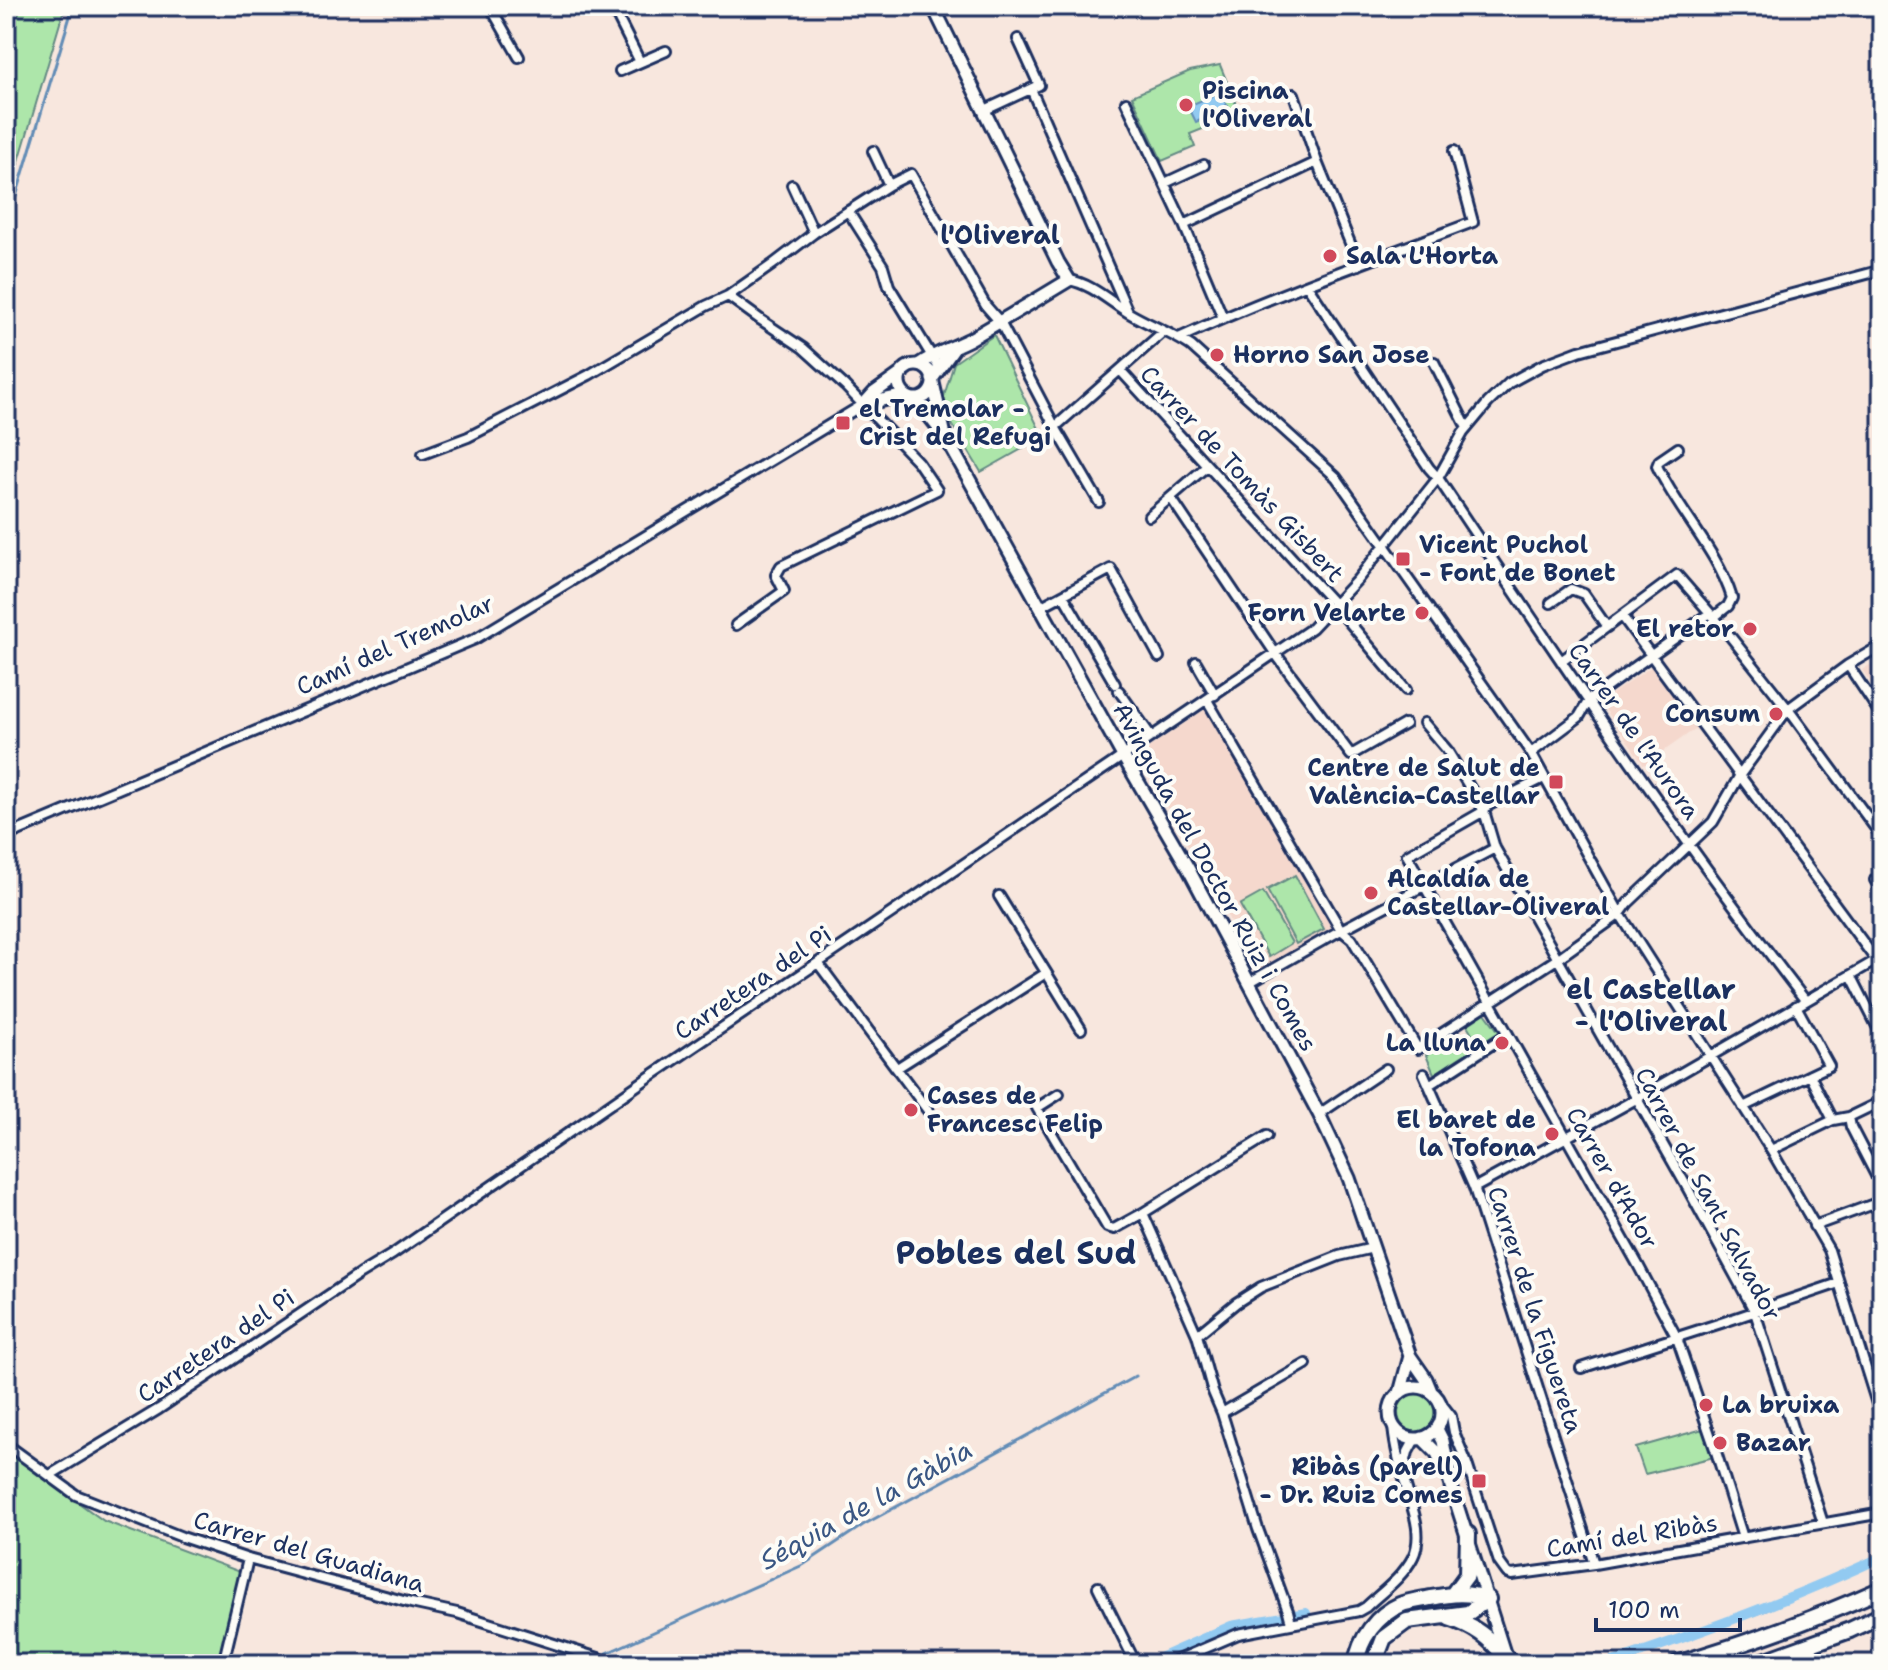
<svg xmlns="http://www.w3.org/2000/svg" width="1888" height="1670" viewBox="0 0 1888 1670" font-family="'Shantell Sans',sans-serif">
<rect width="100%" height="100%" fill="#f8e7de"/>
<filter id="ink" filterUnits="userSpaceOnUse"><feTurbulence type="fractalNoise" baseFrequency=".0125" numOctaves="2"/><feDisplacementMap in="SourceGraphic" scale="16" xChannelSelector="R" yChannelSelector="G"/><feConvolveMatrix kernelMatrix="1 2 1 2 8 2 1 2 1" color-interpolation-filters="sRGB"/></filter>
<g filter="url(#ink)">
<!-- built -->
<path fill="#f5d8cd" d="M1882,657V699L1862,670Z
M1652,666L1698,727L1644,765L1600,702Z
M1207,708L1332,928L1257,970L1138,755Z"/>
<!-- green -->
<path fill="#ade6aa" stroke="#648a84" stroke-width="2" d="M6,6H65L6,205Z
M1220,65L1240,114L1190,134L1195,147L1162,161L1132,96L1190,71Z
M994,335L1043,437L981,472L941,406L954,363Z
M1295,875L1324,929L1296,944L1267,890Z
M1263,892L1292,943L1269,957L1240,905Z
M1485,1013L1499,1032L1434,1074L1426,1055L1451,1037L1458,1046L1473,1035L1467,1025Z
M1398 1413a19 19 0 1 1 38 0a19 19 0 1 1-38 0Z
M1703,1429L1714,1457L1645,1474L1636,1448Z
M6,1450L104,1521L246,1574L221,1664H6Z"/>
<!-- water -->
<path fill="#92caf1" stroke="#628cb6" stroke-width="2" d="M1221,92L1228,108L1196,122L1188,106Z"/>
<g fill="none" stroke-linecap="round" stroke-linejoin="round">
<!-- stream -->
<path stroke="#628cb6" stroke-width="3" d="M6,230L71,13
M607,1653L803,1565L863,1525L1136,1376
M554,1664L561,1660
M1618,1664L1766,1610L1882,1560"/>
<!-- canal -->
<path stroke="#92caf1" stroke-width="10" d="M1146,1664L1231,1626L1306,1613
M1606,1664C1700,1633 1792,1599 1882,1557"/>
<defs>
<path id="street" d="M490,6L519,57
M612,6L640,62
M620,71L666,51
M1031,89L1128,312
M1294,94L1317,162L1359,265
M1126,102L1184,225L1223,318
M985,110L1039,85L1018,39
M873,151L889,185
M1165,183L1204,165
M792,185L814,233
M848,211L883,266L889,286L939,368
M1184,225L1317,162
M1069,280C1092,284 1110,302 1129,313C1149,325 1172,333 1191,346L1336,477L1531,753L1620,914L1771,1150L1829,1250L1882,1420
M1307,285L1429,468L1438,478C1556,655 1675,832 1805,1000
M728,296L761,320L803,348L845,386L918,462L937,490L781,566L776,575L784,591L736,625
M1179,338C1275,294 1375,259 1473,222L1454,151
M1434,362L1467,428
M1120,370L1334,604L1406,690
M1055,427L1163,332
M1678,448L1659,461L1657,466C1678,511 1717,550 1732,598L1728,606L1714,617
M423,454L468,437L589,375L706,306L728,296L772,265L814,233L889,185L911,174L986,306L1000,322L1055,427L1099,502
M1171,498L1275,653L1351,755L1405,724
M1149,516L1207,466
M1063,595L1115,684
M1551,603L1571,589L1584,594L1607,627
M1040,607L1111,569L1159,657
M1622,616L1876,960
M1561,661L1677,575L1730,636L1788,709L1882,837
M1196,662L1215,695
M1848,665L1882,716
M1119,691L1151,736
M1207,700L1341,930L1352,939L1418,1049L1557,959L1620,914L1628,903L1713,822L1740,775L1788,709L1848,665L1882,645
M1424,723L1447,750L1484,811L1495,848L1688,1189L1755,1312L1823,1523
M1531,753L1579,717L1589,700L1710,613
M1544,778L1489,805L1484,811L1407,855L1637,1263L1677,1338L1717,1455L1743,1538
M6,836L475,639L864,404
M1875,880L1882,891
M999,896L1081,1029
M818,963L932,1116
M1851,975L1882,1036
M1250,982L1341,930L1495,848
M897,1068L1046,973
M1424,1074L1474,1188L1594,1564
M1810,1075L1833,1120
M1429,1085L1508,1034
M1059,1094L1037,1108L1107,1227L1114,1229L1143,1213
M1743,1107L1829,1066L1796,1006
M1319,1114L1386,1069
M1849,1117L1851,1127L1882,1187
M1267,1136L1143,1213L1197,1335L1213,1392L1222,1413L1258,1529L1288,1611L1291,1623
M1771,1150L1833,1120L1849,1117L1882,1101
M1474,1188L1636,1099L1882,957
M1814,1226L1882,1201
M1197,1335L1236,1303L1261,1287L1339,1256L1373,1248
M1581,1368L1721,1323L1839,1283
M1440,1402L1451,1416L1454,1432L1466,1461L1499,1562L1507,1573L1512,1575L1594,1564L1882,1513
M1222,1413L1306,1364
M6,1444L76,1495L182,1537L248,1559L411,1603L457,1613L617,1664
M1403,1472L1408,1452L1415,1439
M50,1475L159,1409L360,1274L393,1254L645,1080L1312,628L1357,580L1438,478L1463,433L1488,403L1509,383L1542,365L1579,351L1882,270
M1098,1587L1136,1664
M223,1664L248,1559
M1168,1664L1238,1634L1359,1611L1366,1607C1382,1592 1403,1577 1413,1557C1425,1532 1410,1504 1404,1479C1399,1462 1394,1443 1393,1425"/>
<path id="secondary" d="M918,365C934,354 952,348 970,339C1003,320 1036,300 1069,280L1058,262L933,6
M899 382a17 17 0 1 1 34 0a17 17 0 1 1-34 0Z
M932,379L955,347
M933,383L944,431
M910,398L921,406L945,436L1123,756L1188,868L1319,1114L1349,1178L1410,1356L1426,1379L1431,1391
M864,404L874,393L902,373
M864,404L905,395
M1390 1413a26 26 0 1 1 52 0a26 26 0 1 1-52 0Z
M1400,1393L1410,1356
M1437,1429L1443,1441L1448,1468
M1422,1438L1437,1453L1449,1480L1505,1656"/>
<path id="highway" d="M1453,1594L1467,1575L1468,1534
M1449,1618C1474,1626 1489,1637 1506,1658
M1356,1664C1359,1639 1377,1615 1400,1605C1409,1601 1422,1600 1431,1598C1452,1594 1468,1592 1488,1599
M1374,1664L1384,1638L1407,1621L1468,1613L1488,1599
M1676,1664C1746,1644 1815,1619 1882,1589
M1756,1664L1850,1630L1882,1615"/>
</defs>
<!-- street casing -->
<use href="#street" stroke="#1b2f5e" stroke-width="14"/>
<!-- secondary casing -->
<use href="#secondary" stroke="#1b2f5e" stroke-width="17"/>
<!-- highway casing -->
<use href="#highway" stroke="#1b2f5e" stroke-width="20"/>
<!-- street -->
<use href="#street" stroke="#fdfcf7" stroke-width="8"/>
<!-- secondary -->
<use href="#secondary" stroke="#fdfcf7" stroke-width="11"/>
<!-- highway -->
<use href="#highway" stroke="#fdfcf7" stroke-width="14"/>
</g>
</g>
<!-- markers -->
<g fill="#d1495b" stroke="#fdfcf7" stroke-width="3">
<circle cx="1186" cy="105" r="8"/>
<circle cx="1330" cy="256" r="8"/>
<circle cx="1217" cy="355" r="8"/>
<rect x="835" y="415" width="16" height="16" rx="4"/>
<rect x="1395" y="551" width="16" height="16" rx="4"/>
<circle cx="1422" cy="613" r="8"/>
<circle cx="1750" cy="629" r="8"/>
<circle cx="1776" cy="714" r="8"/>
<rect x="1548" y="774" width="16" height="16" rx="4"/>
<circle cx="1371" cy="893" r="8"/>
<circle cx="1502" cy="1043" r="8"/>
<circle cx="911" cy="1110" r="8"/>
<circle cx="1552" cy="1134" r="8"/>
<circle cx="1706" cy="1405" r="8"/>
<circle cx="1720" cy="1443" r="8"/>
<rect x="1471" y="1473" width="16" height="16" rx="4"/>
</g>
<g text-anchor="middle" stroke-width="8" stroke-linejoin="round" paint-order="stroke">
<!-- poi labels -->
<g font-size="24" font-weight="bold" fill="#1b2f5e" stroke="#fdfcf7" text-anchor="start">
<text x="1202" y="99">Piscina<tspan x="1202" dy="28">l'Oliveral</tspan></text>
<text x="1346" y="264">Sala L'Horta</text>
<text x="1233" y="363">Horno San Jose</text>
<text x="859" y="417">el Tremolar -<tspan x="859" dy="28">Crist del Refugi</tspan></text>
<text x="1419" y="553">Vicent Puchol<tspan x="1419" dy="28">- Font de Bonet</tspan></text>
<text x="1406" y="621" text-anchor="end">Forn Velarte</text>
<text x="1734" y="637" text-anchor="end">El retor</text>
<text x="1760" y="722" text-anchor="end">Consum</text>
<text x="1540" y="776" text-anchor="end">Centre de Salut de<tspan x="1540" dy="28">València-Castellar</tspan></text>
<text x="1387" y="887">Alcaldía de<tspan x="1387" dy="28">Castellar-Oliveral</tspan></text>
<text x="1486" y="1051" text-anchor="end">La lluna</text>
<text x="927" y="1104">Cases de<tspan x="927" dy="28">Francesc Felip</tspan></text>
<text x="1536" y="1128" text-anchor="end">El baret de<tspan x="1536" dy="28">la Tofona</tspan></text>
<text x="1722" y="1413">La bruixa</text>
<text x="1736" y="1451">Bazar</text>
<text x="1463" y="1475" text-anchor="end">Ribàs (parell)<tspan x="1463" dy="28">- Dr. Ruiz Comes</tspan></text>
</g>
<!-- street labels -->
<g font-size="24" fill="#1b2f5e" stroke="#fdfcf7">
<text transform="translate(1242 474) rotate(47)" y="8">Carrer de Tomàs Gisbert</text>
<text transform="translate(395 645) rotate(-24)" y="8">Camí del Tremolar</text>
<text transform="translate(1634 731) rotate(55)" y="8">Carrer de l'Aurora</text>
<text transform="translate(1215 877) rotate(61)" y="8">Avinguda del Doctor Ruiz i Comes</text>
<text transform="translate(753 983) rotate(-34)" y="8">Carretera del Pi</text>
<text transform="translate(1612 1178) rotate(60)" y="8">Carrer d'Ador</text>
<text transform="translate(1708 1194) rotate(62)" y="8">Carrer de Sant Salvador</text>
<text transform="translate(1535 1310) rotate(72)" y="8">Carrer de la Figuereta</text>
<text transform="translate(216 1346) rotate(-34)" y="8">Carretera del Pi</text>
<text transform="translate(1632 1536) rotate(-9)" y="8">Camí del Ribàs</text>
<text transform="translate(309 1552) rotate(16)" y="8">Carrer del Guadiana</text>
</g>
<!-- neighbourhood labels -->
<g font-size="26" font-weight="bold" fill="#1b2f5e" stroke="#fdfcf7">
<text x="1000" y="244">l'Oliveral</text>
</g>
<!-- water labels -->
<g font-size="26" font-style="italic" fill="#395683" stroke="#fdfcf7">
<text transform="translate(866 1505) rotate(-29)" y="9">Séquia de la Gàbia</text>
</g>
<!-- quarter labels -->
<g font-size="28" font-weight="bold" fill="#1b2f5e" stroke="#fdfcf7">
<text x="1651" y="999">el Castellar<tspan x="1651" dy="32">- l'Oliveral</tspan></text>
</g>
<!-- district labels -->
<g font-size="32" font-weight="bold" fill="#1b2f5e" stroke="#fdfcf7">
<text x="1016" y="1264">Pobles del Sud</text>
</g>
</g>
<!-- margin -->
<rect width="1888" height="1670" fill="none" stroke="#fdfcf7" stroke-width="32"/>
<rect x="16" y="16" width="1856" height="1638" fill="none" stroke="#1b2f5e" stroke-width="3" filter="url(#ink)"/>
<!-- scale -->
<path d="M1596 1618v12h144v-12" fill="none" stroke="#1b2f5e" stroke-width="4"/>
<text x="1608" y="1618" font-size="24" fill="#1b2f5e" stroke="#fdfcf7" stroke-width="6" paint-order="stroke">100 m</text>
</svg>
